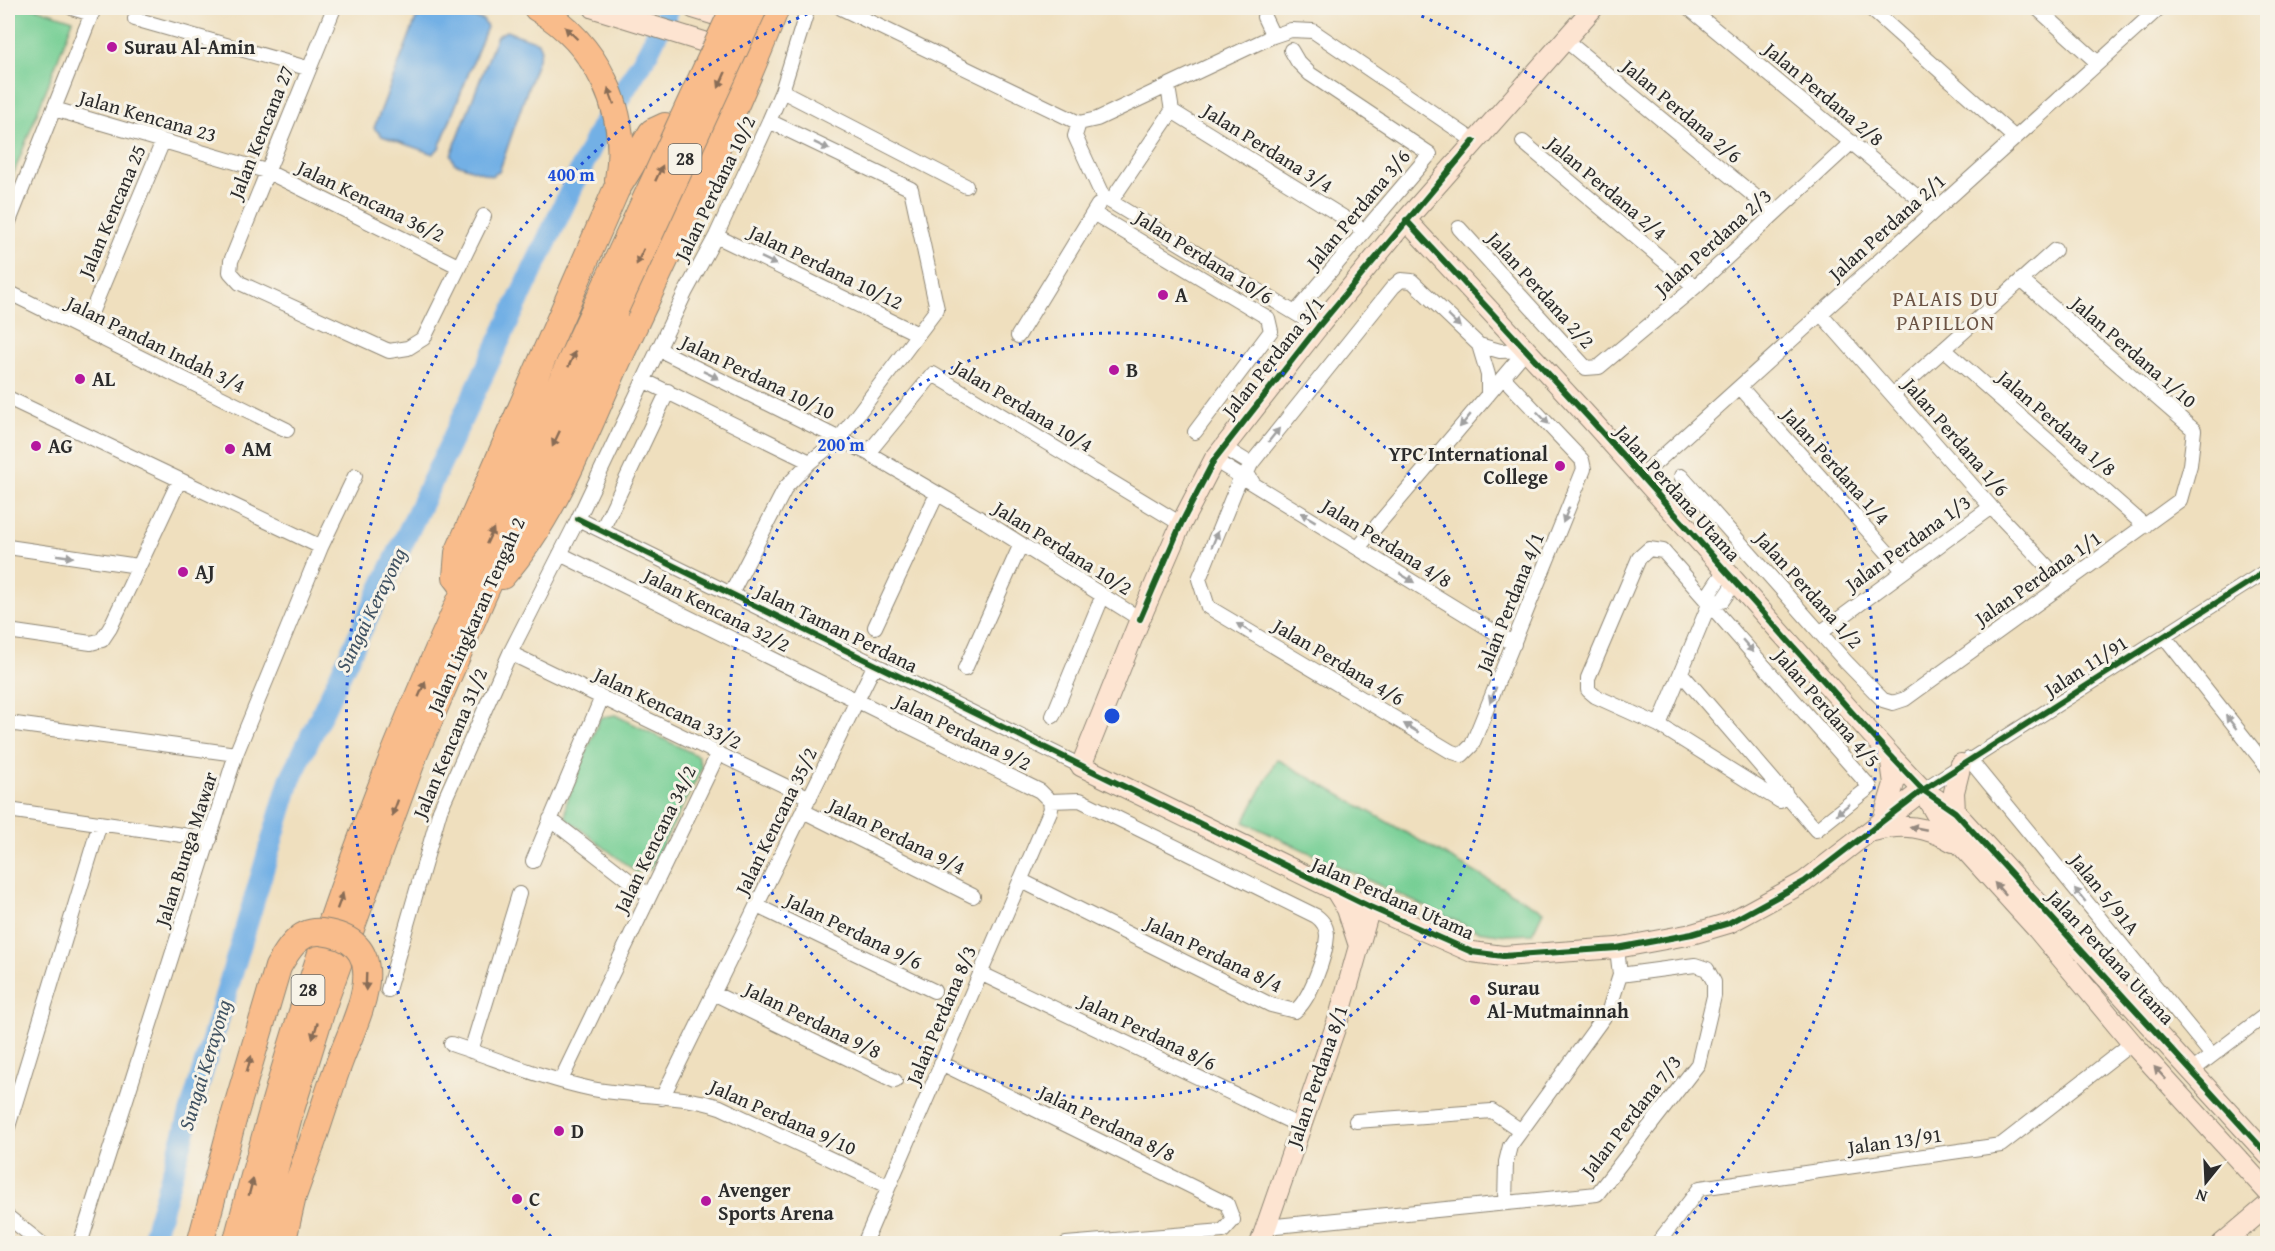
<svg xmlns="http://www.w3.org/2000/svg" width="2275" height="1251" viewBox="0 0 2275 1251" font-family="'Gentium Book Plus',serif">
<rect width="100%" height="100%" fill="#f7f3e8"/>
<filter id="ink" filterUnits="userSpaceOnUse"><feTurbulence type="fractalNoise" baseFrequency=".0167" numOctaves="2"/><feDisplacementMap in="SourceGraphic" scale="12" xChannelSelector="R" yChannelSelector="G"/><feConvolveMatrix kernelMatrix="1 2 1 2 8 2 1 2 1" color-interpolation-filters="sRGB"/></filter>
<filter id="wash" filterUnits="userSpaceOnUse"><feTurbulence type="fractalNoise" baseFrequency=".008" numOctaves="4" result="noise"/><feDisplacementMap in="SourceGraphic" scale="24" xChannelSelector="R" yChannelSelector="G"/><feGaussianBlur stdDeviation="1.35" result="paint"/><feColorMatrix in="noise" values="0 0 0 0 0 0 0 0 0 0 0 0 0 0 0 0 0 1.4 0 .05"/><feComposite in="paint" operator="in"/></filter>
<g filter="url(#wash)">
<rect width="100%" height="100%" fill="#efdfbe"/>
<!-- green -->
<path fill="#77cf95" stroke="#517d60" stroke-width="1.5" d="M8,8H36L73,20L8,188Z
M615,715L698,756L702,768L650,869L636,872L566,818V804L600,718Z
M1277,759L1543,911L1532,934L1507,935L1477,931L1244,822Z"/>
<!-- water -->
<path fill="#73b0e5" stroke="#4f6e88" stroke-width="1.5" d="M435,8L483,20L487,27L439,148L433,154L382,136L374,128L416,19Z
M506,31L538,42L541,50L499,172L491,176L454,163L451,155L497,36Z"/>
<g fill="none" stroke-linecap="round" stroke-linejoin="round">
<!-- river -->
<path stroke="#73b0e5" stroke-width="22" d="M151,1244L290,780L600,129L648,52L669,8"/>
</g>
</g>
<g filter="url(#ink)">
<g fill="none" stroke-linecap="round" stroke-linejoin="round">
<defs>
<path id="street" d="M72,8L92,14
M334,8L231,261L230,272L240,283L389,351L408,348L424,338L484,216
M841,8L1079,123L1097,119L1273,36L1291,30L1313,31L1474,141
M1689,8L1934,211
M1870,8L2015,138
M2037,8L2098,63
M1264,17L1273,36
M135,19L307,68
M1564,39L1775,213
M1291,50L1298,62L1310,74L1430,154L1295,313
M1168,87L1172,111L1364,230
M782,91L966,186
M54,109L266,171L458,266
M1079,123L1075,136L1103,197L1318,327
M1523,142L1695,287
M1111,201L1172,111
M1093,213L1268,318L1271,331L1195,432
M8,224L94,8
M1459,228L1586,368L1599,367L1695,287L1852,142
M716,236L918,334
M8,292L287,430
M1821,314L1991,507L2064,584
M84,330L163,141
M1018,336L1098,205
M1479,345L1500,351L1526,350
M658,349L868,453L986,522L1140,619
M1944,349L2145,526
M643,380L810,462
M1740,387L1903,570
M1894,394L2055,250
M8,398L321,547
M1223,447L1251,464
M868,453L933,374L1181,524
M1214,460L1514,644
M1241,476L1199,579L1208,607L1450,751L1462,755L1472,745L1584,469L1582,460L1503,377
M1641,476L2159,8
M1681,476L1846,662L1883,700L1893,703L1905,699L2180,500L2190,465L2194,430L2021,280
M1253,483L1247,473L1251,464L1393,287L1401,280L1412,281L1479,345L1488,375V395
M578,519L1081,766
M602,530L668,391
M8,547L138,566
M1358,548L1526,350
M560,554L1040,791L1050,801
M731,594L786,487L810,462L839,439L937,309L911,189L769,121
M1710,602L1722,601L1735,582
M875,627L937,494
M8,631L91,643L102,640L110,628L179,481
M1820,633L1991,507
M2164,636L2268,768
M510,653L810,798
M965,669L1021,544
M1681,673L1816,830L1870,787L1663,551L1649,549L1639,558L1588,678V690L1595,696L1659,725L1780,801L1785,792
M1053,716L1103,595
M8,723L236,754
M1659,725L1710,602L1711,591L1725,570
M1969,759L2211,1054
M1923,790L2268,570
M8,810L210,839
M803,811L973,896
M550,819L649,896
M533,861L602,697
M1020,880L1271,1005L1295,1011C1310,1000 1326,955 1327,936C1327,927 1323,921 1316,916L1080,800L1050,801
M757,906L934,991
M980,973L1300,1126
M388,990L440,810L510,653L578,519L685,293L716,236L769,121L782,91L808,8
M713,993L895,1081
M451,1044C497,1059 544,1079 592,1089C635,1097 679,1094 720,1107L888,1186
M471,1051L519,894
M941,1063L1227,1204L1233,1220L1223,1231L1066,1244
M2193,1070L2268,1013
M561,1080L718,754
M662,1098L874,666
M1356,1121L1492,1111L1520,1130
M8,1127L100,823
M1505,1203L1506,1162L1510,1146L1609,1010L1620,975L1617,948
M8,1217L42,1244
M1266,1227L1597,1194L1698,1064L1714,996V982L1707,969L1695,965L1620,975
M80,1244L236,754L321,547L355,476
M864,1244L1051,809L1050,801
M1657,1244L1700,1188L2001,1145L2132,1043"/>
<path id="secondary" d="M594,8L730,50
M693,8L741,23
M1593,8L1406,220L1318,327L1214,460L1181,524L1140,619L1081,766L1370,907L1472,952L1503,956L1617,948L1692,934L1729,923L1804,882L1923,790
M1406,220L1591,420L1890,755L1923,790L1955,812L2268,1155
M1925,795L1941,823L2037,929L2132,1043L2268,1192
M1955,812L1954,792L1961,764
M1883,820L1894,784L1890,755
M1873,831C1903,823 1926,826 1953,842
M1336,891L1347,909L1359,946
M1260,1244L1339,1017L1370,907
M2222,1244L2268,1205"/>
<path id="highway" d="M537,8C597,44 630,111 618,180
M502,576C558,513 586,428 622,352C675,238 730,125 776,8
M465,589L456,577L458,553L616,190L652,132L665,126L685,130L695,138
M200,1244L233,1120
M236,1244C280,1073 332,905 399,742C460,593 531,448 598,302
M255,1244L289,1116L325,1000L415,753L483,596L615,310
M282,1244L293,1196L311,1146"/>
</defs>
<!-- street casing -->
<use href="#street" stroke="#8d8574" stroke-width="16"/>
<!-- secondary casing -->
<use href="#secondary" stroke="#8d8574" stroke-width="22"/>
<!-- highway casing -->
<use href="#highway" stroke="#8d8574" stroke-width="28"/>
<!-- street -->
<use href="#street" stroke="#fff" stroke-width="14"/>
<!-- secondary -->
<use href="#secondary" stroke="#fde4d1" stroke-width="20"/>
<!-- highway -->
<use href="#highway" stroke="#f9bc8b" stroke-width="26"/>
<defs>
<path id="highway-bridge" d="M598,302L734,8
M615,310L754,8
M233,1120L278,967C287,951 299,930 321,932C398,941 357,1016 341,1058C330,1087 321,1117 311,1146"/>
</defs>
<!-- highway-bridge casing -->
<use href="#highway-bridge" stroke="#8d8574" stroke-width="28" stroke-linecap="butt"/>
<!-- highway-bridge -->
<use href="#highway-bridge" stroke="#f9bc8b" stroke-width="26"/>
<defs>
<path id="cycleway" d="M1406,220L1591,420L1890,755L1923,790L1955,812L2268,1155
M578,519L1370,907L1472,952L1503,956L1617,948L1692,934L1729,923L1804,882L1923,790L2268,570
M1140,619L1181,524L1214,460L1318,327L1474,141"/>
</defs>
<!-- cycleway casing -->
<use href="#cycleway" stroke="#f7f3e8" stroke-width="10"/>
<!-- cycleway -->
<use href="#cycleway" stroke="#1b5e20" stroke-width="6"/>
</g>
<!-- one-way arrows -->
<defs><path id="oneway-solid" d="M-6-.8H1V-3.2L6.5 0L1 3.2V.8H-6Z" transform="scale(1.5)"/></defs>
<g fill="#886c56">
<use href="#oneway-solid" transform="translate(571 33) rotate(-136)"/>
<use href="#oneway-solid" transform="translate(722 80) rotate(114)"/>
<use href="#oneway-solid" transform="translate(611 96) rotate(-110)"/>
<use href="#oneway-solid" transform="translate(659 173) rotate(-65)"/>
<use href="#oneway-solid" transform="translate(640 257) rotate(115)"/>
<use href="#oneway-solid" transform="translate(572 359) rotate(-65)"/>
<use href="#oneway-solid" transform="translate(556 439) rotate(115)"/>
<use href="#oneway-solid" transform="translate(490 536) rotate(-65)"/>
<use href="#oneway-solid" transform="translate(422 689) rotate(-67)"/>
<use href="#oneway-solid" transform="translate(395 808) rotate(110)"/>
<use href="#oneway-solid" transform="translate(340 901) rotate(-70)"/>
<use href="#oneway-solid" transform="translate(366 982) rotate(92)"/>
<use href="#oneway-solid" transform="translate(315 1031) rotate(107)"/>
<use href="#oneway-solid" transform="translate(249 1064) rotate(-74)"/>
<use href="#oneway-solid" transform="translate(251 1187) rotate(-75)"/>
</g>
<g fill="#a0a0a0">
<use href="#oneway-solid" transform="translate(822 146) rotate(25)"/>
<use href="#oneway-solid" transform="translate(769 261) rotate(26)"/>
<use href="#oneway-solid" transform="translate(1454 321) rotate(44)"/>
<use href="#oneway-solid" transform="translate(711 375) rotate(26)"/>
<use href="#oneway-solid" transform="translate(1543 418) rotate(46)"/>
<use href="#oneway-solid" transform="translate(1465 421) rotate(130)"/>
<use href="#oneway-solid" transform="translate(1274 435) rotate(-51)"/>
<use href="#oneway-solid" transform="translate(1566 515) rotate(112)"/>
<use href="#oneway-solid" transform="translate(1308 517) rotate(-149)"/>
<use href="#oneway-solid" transform="translate(1215 539) rotate(-68)"/>
<use href="#oneway-solid" transform="translate(65 556) rotate(8)"/>
<use href="#oneway-solid" transform="translate(1407 578) rotate(32)"/>
<use href="#oneway-solid" transform="translate(1244 628) rotate(-149)"/>
<use href="#oneway-solid" transform="translate(1748 646) rotate(49)"/>
<use href="#oneway-solid" transform="translate(1493 695) rotate(112)"/>
<use href="#oneway-solid" transform="translate(2231 722) rotate(-128)"/>
<use href="#oneway-solid" transform="translate(1411 728) rotate(-149)"/>
<use href="#oneway-solid" transform="translate(1843 809) rotate(141)"/>
<use href="#oneway-solid" transform="translate(2080 895) rotate(-129)"/>
</g>
<g fill="#94887e">
<use href="#oneway-solid" transform="translate(1918 828) rotate(-169)"/>
<use href="#oneway-solid" transform="translate(2000 889) rotate(-132)"/>
<use href="#oneway-solid" transform="translate(2160 1073) rotate(-133)"/>
</g>
</g>
<!-- distance rings -->
<g fill="none" stroke="#1d4ed8" stroke-width="3" stroke-dasharray="3 6">
<circle cx="1112" cy="716" r="383"/>
<path d="M557 1243A765 765 0 0 1 819 9M1405 9A765 765 0 0 1 1667 1243"/>
</g>
<!-- markers -->
<g fill="#b5179e" stroke="#f7f3e8" stroke-width="2">
<circle cx="112" cy="47" r="6"/>
<circle cx="1163" cy="295" r="6"/>
<circle cx="1114" cy="370" r="6"/>
<circle cx="80" cy="379" r="6"/>
<circle cx="36" cy="446" r="6"/>
<circle cx="230" cy="449" r="6"/>
<circle cx="1560" cy="466" r="6"/>
<circle cx="183" cy="572" r="6"/>
<circle cx="1475" cy="1000" r="6"/>
<circle cx="559" cy="1131" r="6"/>
<circle cx="517" cy="1199" r="6"/>
<circle cx="706" cy="1201" r="6"/>
</g>
<g text-anchor="middle" stroke-width="6" stroke-linejoin="round" paint-order="stroke">
<!-- shield labels -->
<g fill="#f7f3e8" stroke="#686764" stroke-width="1.5">
<rect x="668.5" y="144" width="33" height="30" rx="4.5"/>
<rect x="291.5" y="975" width="33" height="30" rx="4.5"/>
</g>
<g font-size="18" font-weight="bold" fill="#2b2b2b">
<text x="685" y="165">28</text>
<text x="308" y="996">28</text>
</g>
<!-- poi labels -->
<g font-size="20" font-weight="bold" fill="#2b2b2b" stroke="#f7f3e8" text-anchor="start">
<text x="124" y="54">Surau Al-Amin</text>
<text x="1175" y="302">A</text>
<text x="1126" y="377">B</text>
<text x="92" y="386">AL</text>
<text x="48" y="453">AG</text>
<text x="242" y="456">AM</text>
<text x="1548" y="461" text-anchor="end">YPC International<tspan x="1548" dy="23">College</tspan></text>
<text x="195" y="579">AJ</text>
<text x="1487" y="995">Surau<tspan x="1487" dy="23">Al-Mutmainnah</tspan></text>
<text x="571" y="1138">D</text>
<text x="718" y="1197">Avenger<tspan x="718" dy="23">Sports Arena</tspan></text>
<text x="529" y="1206">C</text>
</g>
<!-- street labels -->
<g font-size="20" fill="#2b2b2b" stroke="#f7f3e8">
<text transform="translate(1824 94) rotate(40)" y="7">Jalan Perdana 2/8</text>
<text transform="translate(1682 111) rotate(40)" y="7">Jalan Perdana 2/6</text>
<text transform="translate(148 116) rotate(16)" y="7">Jalan Kencana 23</text>
<text transform="translate(261 132) rotate(-68)" y="7">Jalan Kencana 27</text>
<text transform="translate(1268 148) rotate(32)" y="7">Jalan Perdana 3/4</text>
<text transform="translate(715 188) rotate(-64)" y="7">Jalan Perdana 10/2</text>
<text transform="translate(1607 188) rotate(40)" y="7">Jalan Perdana 2/4</text>
<text transform="translate(371 201) rotate(26)" y="7">Jalan Kencana 36/2</text>
<text transform="translate(1358 209) rotate(-50)" y="7">Jalan Perdana 3/6</text>
<text transform="translate(112 211) rotate(-67)" y="7">Jalan Kencana 25</text>
<text transform="translate(1887 227) rotate(-42)" y="7">Jalan Perdana 2/1</text>
<text transform="translate(1713 242) rotate(-42)" y="7">Jalan Perdana 2/3</text>
<text transform="translate(1204 257) rotate(32)" y="7">Jalan Perdana 10/6</text>
<text transform="translate(826 267) rotate(26)" y="7">Jalan Perdana 10/12</text>
<text transform="translate(1541 290) rotate(48)" y="7">Jalan Perdana 2/2</text>
<text transform="translate(156 344) rotate(26)" y="7">Jalan Pandan Indah 3/4</text>
<text transform="translate(2134 352) rotate(41)" y="7">Jalan Perdana 1/10</text>
<text transform="translate(1273 357) rotate(-51)" y="7">Jalan Perdana 3/1</text>
<text transform="translate(758 377) rotate(26)" y="7">Jalan Perdana 10/10</text>
<text transform="translate(1023 406) rotate(31)" y="7">Jalan Perdana 10/4</text>
<text transform="translate(2057 423) rotate(41)" y="7">Jalan Perdana 1/8</text>
<text transform="translate(1956 437) rotate(49)" y="7">Jalan Perdana 1/6</text>
<text transform="translate(1836 466) rotate(48)" y="7">Jalan Perdana 1/4</text>
<text transform="translate(1678 493) rotate(48)" y="7">Jalan Perdana Utama</text>
<text transform="translate(1387 543) rotate(32)" y="7">Jalan Perdana 4/8</text>
<text transform="translate(1908 543) rotate(-36)" y="7">Jalan Perdana 1/3</text>
<text transform="translate(1063 548) rotate(32)" y="7">Jalan Perdana 10/2</text>
<text transform="translate(2038 578) rotate(-35)" y="7">Jalan Perdana 1/1</text>
<text transform="translate(1809 590) rotate(48)" y="7">Jalan Perdana 1/2</text>
<text transform="translate(1510 602) rotate(-68)" y="7">Jalan Perdana 4/1</text>
<text transform="translate(717 610) rotate(27)" y="7">Jalan Kencana 32/2</text>
<text transform="translate(476 615) rotate(-66)" y="7">Jalan Lingkaran Tengah 2</text>
<text transform="translate(837 628) rotate(26)" y="7">Jalan Taman Perdana</text>
<text transform="translate(1339 662) rotate(31)" y="7">Jalan Perdana 4/6</text>
<text transform="translate(2086 666) rotate(-33)" y="7">Jalan 11/91</text>
<text transform="translate(668 708) rotate(26)" y="7">Jalan Kencana 33/2</text>
<text transform="translate(1827 708) rotate(49)" y="7">Jalan Perdana 4/5</text>
<text transform="translate(963 732) rotate(26)" y="7">Jalan Perdana 9/2</text>
<text transform="translate(450 743) rotate(-67)" y="7">Jalan Kencana 31/2</text>
<text transform="translate(776 821) rotate(-64)" y="7">Jalan Kencana 35/2</text>
<text transform="translate(897 836) rotate(26)" y="7">Jalan Perdana 9/4</text>
<text transform="translate(655 839) rotate(-64)" y="7">Jalan Kencana 34/2</text>
<text transform="translate(186 849) rotate(-72)" y="7">Jalan Bunga Mawar</text>
<text transform="translate(2105 894) rotate(51)" y="7">Jalan 5/91A</text>
<text transform="translate(1393 898) rotate(24)" y="7">Jalan Perdana Utama</text>
<text transform="translate(854 931) rotate(26)" y="7">Jalan Perdana 9/6</text>
<text transform="translate(1214 954) rotate(26)" y="7">Jalan Perdana 8/4</text>
<text transform="translate(2111 957) rotate(47)" y="7">Jalan Perdana Utama</text>
<text transform="translate(941 1015) rotate(-67)" y="7">Jalan Perdana 8/3</text>
<text transform="translate(813 1020) rotate(26)" y="7">Jalan Perdana 9/8</text>
<text transform="translate(1148 1032) rotate(26)" y="7">Jalan Perdana 8/6</text>
<text transform="translate(1317 1076) rotate(-71)" y="7">Jalan Perdana 8/1</text>
<text transform="translate(1631 1116) rotate(-52)" y="7">Jalan Perdana 7/3</text>
<text transform="translate(783 1117) rotate(24)" y="7">Jalan Perdana 9/10</text>
<text transform="translate(1107 1123) rotate(26)" y="7">Jalan Perdana 8/8</text>
<text transform="translate(1895 1141) rotate(-8)" y="7">Jalan 13/91</text>
</g>
<!-- neighbourhood labels -->
<g font-size="21" letter-spacing="1.5" fill="#6b5344" stroke="#f7f3e8">
<text x="1946" y="306">PALAIS DU<tspan x="1946" dy="24">PAPILLON</tspan></text>
</g>
<!-- water labels -->
<g font-size="21" font-style="italic" fill="#415363" stroke="#f7f3e8">
<text transform="translate(371 610) rotate(-64)" y="7">Sungai Kerayong</text>
<text transform="translate(205 1065) rotate(-73)" y="7">Sungai Kerayong</text>
</g>
</g>
<circle cx="1112" cy="716" r="9" fill="#1d4ed8" stroke="#f7f3e8" stroke-width="3"/>
<g font-size="18" text-anchor="middle" font-weight="bold" fill="#1d4ed8" stroke="#f7f3e8" stroke-width="6" stroke-linejoin="round" paint-order="stroke">
<text x="571" y="181">400 m</text>
<text x="841" y="451">200 m</text>
</g>
<!-- margin -->
<rect width="2275" height="1251" fill="none" stroke="#f7f3e8" stroke-width="30"/>
<!-- north arrow -->
<g transform="translate(2206 1182) rotate(198)" stroke="#f7f3e8" stroke-width="4.5" paint-order="stroke">
<path d="M0-4.5L10 22L0 15L-10 22Z" fill="#2b2b2b"/>
<text y="-9" font-size="16" font-weight="bold" text-anchor="middle" fill="#2b2b2b">N</text>
</g>
</svg>
